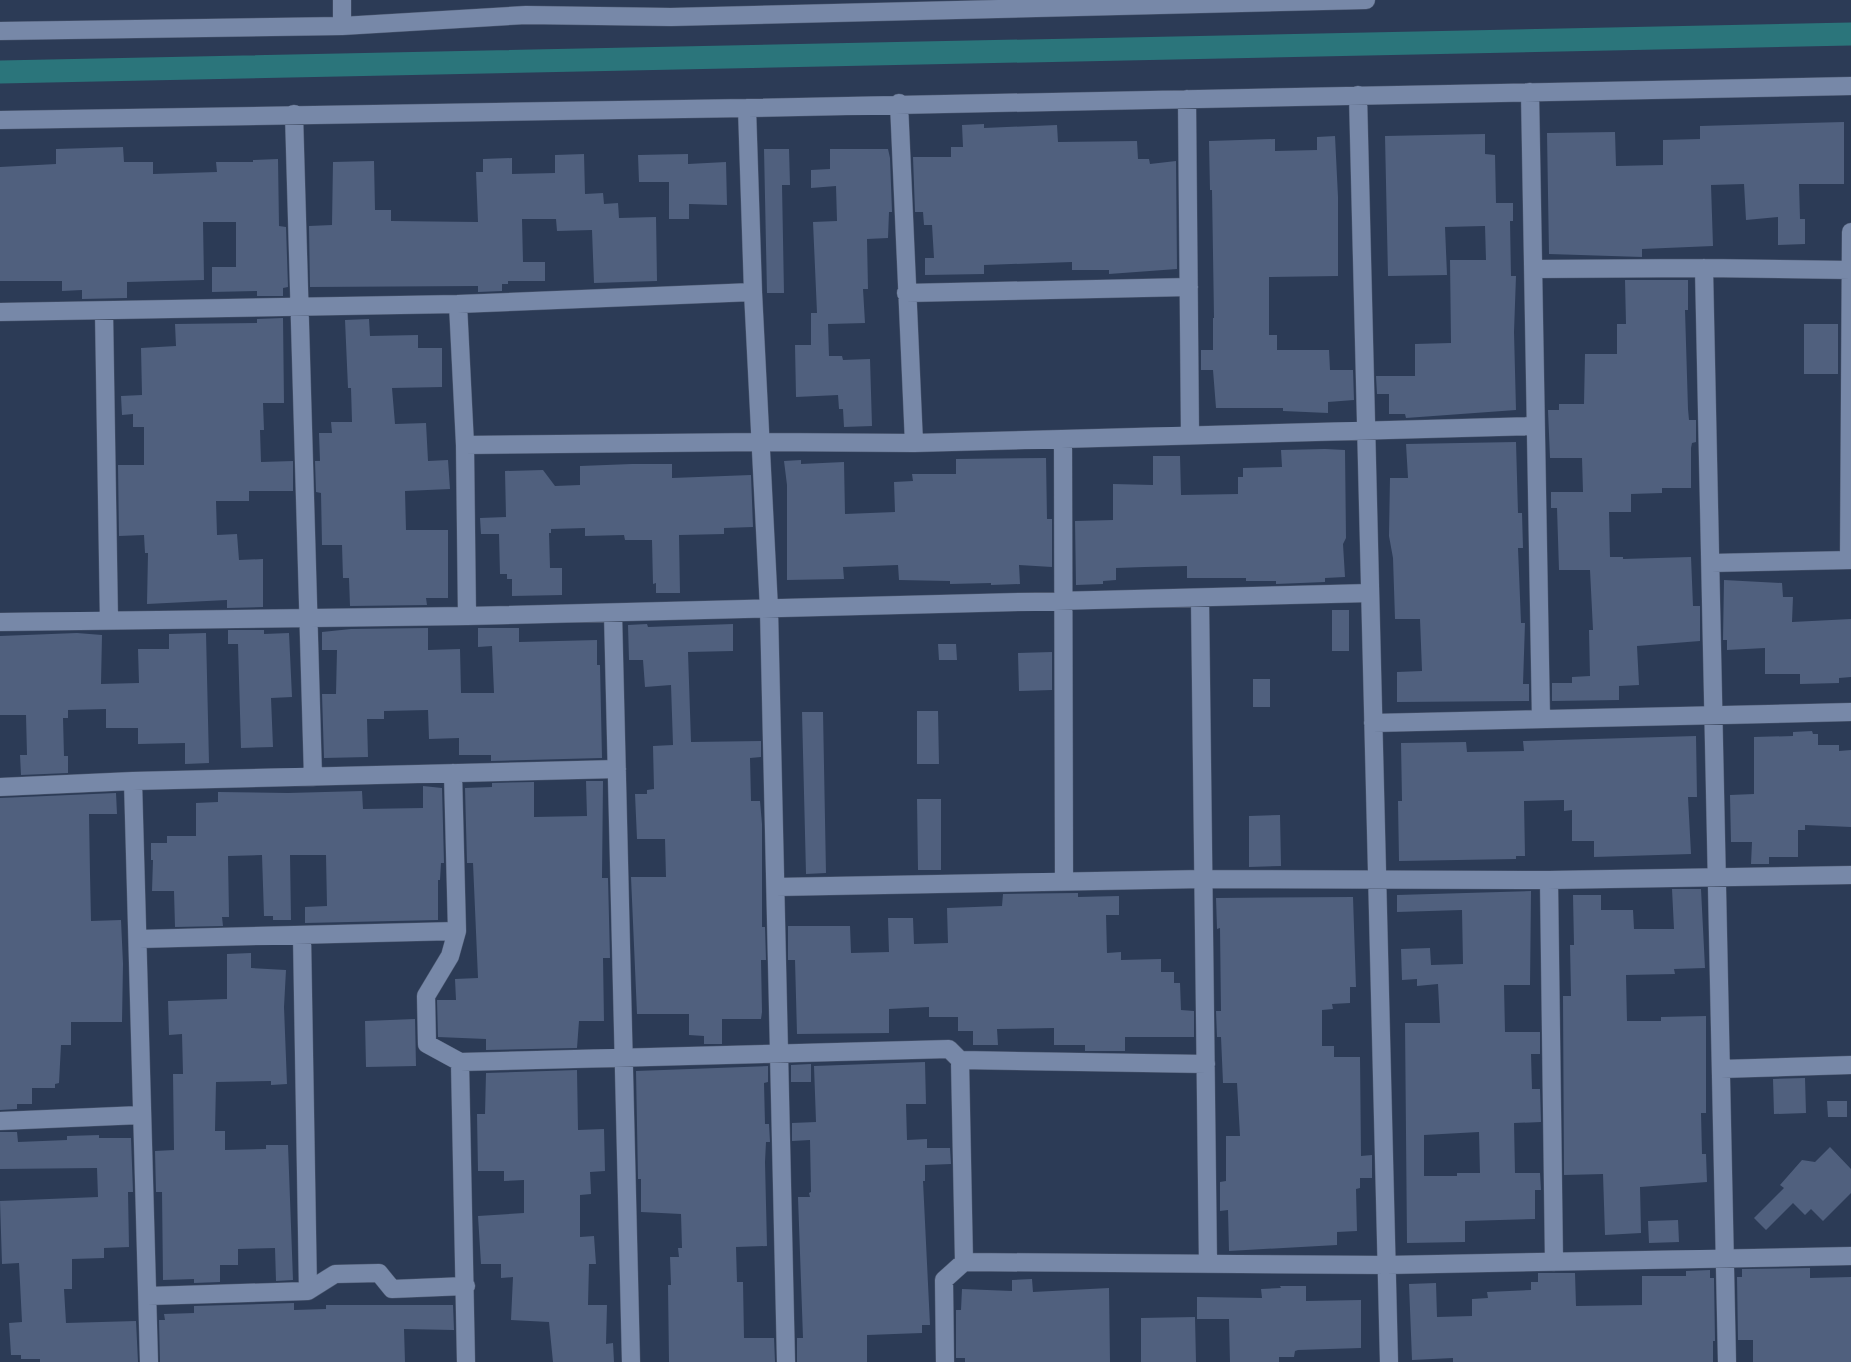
<svg xmlns="http://www.w3.org/2000/svg" width="1851" height="1362" viewBox="0 0 1851 1362" font-family="Signika,sans-serif">
<rect width="100%" height="100%" fill="#2c3b56"/>
<g fill="none" stroke-linecap="round" stroke-linejoin="round">
<!-- canal -->
<path stroke="#2b757b" stroke-width="23" d="M0,72L1851,34"/>
</g>
<!-- building -->
<path fill="#50607e" fill-rule="evenodd" d="M1844,122V184H1799L1800,219H1805V244L1778,245V217L1746,220L1744,184L1711,185L1713,246L1642,249V257L1549,254L1547,133L1615,132L1616,166L1663,165V140L1700,139V126Z
M984,124V128L1057,125L1058,142L1137,141L1138,159H1149L1150,164L1176,161L1177,269L1109,274V270H1072V262L984,265V274L925,275V258H934L932,225H924L923,212H915L913,157H951V147H963L962,125Z
M1485,134V154L1495,155L1496,203H1513V221H1510L1511,276H1516L1514,332L1516,410L1406,418L1405,414H1389V394H1377L1376,376H1415V344L1451,343L1450,260H1486L1485,226L1445,227L1447,275L1388,276L1385,136Z
M1335,136L1338,197V276L1269,277V335H1277V350H1329L1330,370H1353L1354,400L1328,402V413L1283,411V408H1216L1213,370H1201V350H1213V318H1214L1212,190H1210L1209,141L1275,139V151L1317,150V137Z
M123,147L124,162H153V174L217,172L216,162H253V160L278,159L279,226L286,227L288,287L283,288V296H257V291L212,292V267H236V222H203L204,280L127,282V298L82,299V290L62,291V281H0V167L56,164V149Z
M764,149H789L790,185H782L784,293H767Z
M830,149H888L890,158L892,212H889L888,238L867,239L868,289H863L865,323L828,324L829,356H842L843,360L870,359L872,426L844,427L843,409H839L838,395L796,397L795,345H811V313H817L813,222L837,221L836,186L811,188V170L830,169Z
M584,154L585,194L603,193L604,204L618,203L619,218L656,217L657,281L594,283L592,230L557,231L556,219H522L523,262H545V281H508V284H502V291L478,292V286L310,287L309,226L332,225L333,162L374,161L375,210H391V221L478,222L476,172H483V159L512,158V174L555,173V155Z
M688,154V164L726,162L727,205L689,204V219H669V182H639L638,155Z
M1625,280H1688V310H1685L1688,409L1689,420H1696V442L1692,443L1691,448V488H1662V493L1631,494V512H1609L1610,557H1623V559L1691,557L1693,606H1700V641L1637,646L1639,685L1619,686V700L1552,701V683H1572V677L1590,676L1589,630H1593L1590,570H1559L1557,508H1551V492H1583L1582,458H1550L1548,410H1559V404H1584L1585,354H1617V324H1626Z
M283,318L284,403H263L264,430H260L261,462L293,461V491H249V501H216L217,535L237,534L239,560L263,559V607L227,608V600L147,604L148,553H145L144,535L119,536L118,465H144V427H133V414L122,415L121,396L142,395L141,348L176,346L175,324L257,323V319Z
M369,319L370,336L418,335V348H442V387L392,388L395,424L426,423L428,461L448,460L450,489L405,491L406,530H448V598H426L427,605L350,606L349,578H343L342,545H322L321,493L316,492L315,461H320L319,433H332L331,422H352L351,388H348L345,320Z
M1804,324H1838V374H1804Z
M1516,442L1518,513H1522L1523,548H1518L1521,623H1525L1523,684H1529V701L1397,702V672L1422,671L1420,619H1395L1393,558L1389,536L1390,478H1408L1406,444Z
M1325,449L1345,450L1346,538L1343,544L1345,577L1325,578V582L1276,584V581H1246V578H1187V566L1145,567L1116,568V580L1103,581V584L1076,585L1075,521L1113,520V484L1153,485V456H1180L1181,495L1238,494V477H1243V468L1282,467L1281,450Z
M1046,458L1047,519H1052V567L1019,565L1020,584L991,585V583L950,584V581L899,580L898,565L843,567L844,579L787,580V485L784,461L801,460V464L844,462L845,514L895,512L894,482L913,481L912,474H956V459Z
M632,464H672V478L751,475L753,527L724,528V534L679,535L680,593H656V583L653,584L652,540H625L624,535L585,536V528L551,529V533H549L550,568H562V595L512,596V579H507V574H500L499,534H481L480,518L506,517L505,471L543,470L555,486L580,485V466Z
M1724,580L1782,583L1783,597H1793L1792,622L1851,619V677L1839,678V683L1800,684V674H1765V648L1727,650V640H1723Z
M1332,610H1349V651H1332Z
M647,624L648,627L733,624V651L688,652L691,742L761,741V757L750,758L751,801H760L762,824V927H765L766,960H761L762,1012L761,1019H722V1044H704V1036L689,1035V1014H637L631,877H666L665,839H637L635,794H647V790L654,789L653,746L673,745L671,685L645,687L643,660H629L628,625Z
M428,628V650L460,649L461,693H494L492,646L478,647V628H519V642L597,640V665H600L602,758L491,761V755H459V738L429,739L428,710L384,711V719H367L368,757L324,758L322,694H336L337,650H322V632L351,629Z
M228,630H264V634L289,633L292,697L271,698L273,747L241,748L238,644H228Z
M77,633L102,635L101,684L139,683L138,649H169V634L206,633L209,763L185,764V743L138,744V728H106V709L68,710V718H63L64,756H68V773L21,775L20,755H27L26,715H0V636Z
M938,644H956L957,660H939Z
M1052,652V690L1019,691L1018,653Z
M1253,679H1270V707H1253Z
M917,711H938L939,764H917Z
M802,712H823L826,873L806,874Z
M1812,731L1813,734H1818V745H1839V751L1851,750V827L1805,825V830H1798V857H1769V864H1751L1752,842H1731L1730,795L1754,794V737L1793,736V732Z
M1696,736L1697,797H1688L1691,854L1594,857V841H1572V810L1564,811V800L1524,801L1525,856H1516V859L1399,861L1398,801H1402L1401,743L1466,742L1467,752L1524,751L1523,741Z
M586,781H603L602,878H608L610,958H603L604,1021H579L577,1048L486,1050V1039L438,1037L437,1000H456L455,979L478,978L473,863H467L465,788L492,787V783L534,782V817L587,816Z
M423,786L442,788L444,863H441L440,880H438V920L305,923V907L327,906L326,855H290L291,920H273V916H264L262,855L228,856L229,917H222L223,926L175,927L174,891H152L153,860H151V843H167V836H196V803L218,802V792L288,793L362,791L363,809L423,808Z
M116,793L117,814H89L90,874L91,921L121,920L123,964L122,1022H71V1045H61L59,1083L55,1084V1088H32V1104H17V1109L0,1110V798Z
M917,799H941V870H918Z
M1280,815L1281,866L1249,867V816Z
M1672,889H1701L1705,968L1674,969L1675,974L1626,975L1627,1021H1661V1017L1706,1016V1113H1701L1702,1154H1706L1707,1182L1640,1187L1641,1233L1605,1235L1603,1174L1564,1175L1563,996H1571L1570,945H1574L1573,895H1601V910H1633L1634,929H1674Z
M1531,891L1530,985H1504L1505,1032H1540V1054H1531L1532,1089H1540L1541,1122L1514,1123L1515,1173H1540L1541,1190H1535V1219L1465,1221V1242L1407,1243L1405,1023H1440L1438,984L1417,986V979L1402,980L1401,949L1430,948L1431,965L1463,964L1462,910L1397,912V895ZM1479,1132L1480,1173H1457V1176H1424V1135Z
M1078,893V897L1119,896V915H1106L1107,953L1121,952V960L1161,959V972H1174V983H1180L1181,1010L1194,1011V1037H1125V1051H1085V1045H1054V1028L997,1029L998,1045H973V1031H958V1017H929V1007L889,1009V1033L797,1034L795,960H788V926H850L851,953L889,952L888,918H913L914,944L948,943L947,908L1002,906L1003,894Z
M1353,897L1356,987H1350V1003L1332,1004L1333,1009L1322,1010V1046H1334V1057H1360L1361,1156L1372,1155V1178H1360V1188L1356,1189L1357,1231L1337,1232V1245L1229,1251L1228,1210L1220,1211V1182L1226,1181V1136H1240L1237,1083H1223L1221,1037H1217L1216,1011H1221L1220,928L1217,929L1216,898Z
M251,953V968L286,970L284,1007L287,1084L271,1085V1081L216,1082L215,1131H225V1150L266,1149V1145H288L293,1280L276,1281L275,1248L238,1249V1265H220V1282L194,1283V1279L163,1280L162,1192H156L155,1151L174,1150L173,1074H183L182,1034L169,1035L168,1001L227,999V954Z
M415,1019L416,1066L366,1067L365,1021Z
M925,1062L926,1104H906L907,1140L927,1139V1148H950L951,1164L925,1165V1181H923L930,1325H922V1333L867,1335V1362H797V1338H803L798,1197H810L809,1193L811,1192L810,1140L792,1141V1123L816,1122L814,1066Z
M811,1064V1082H791V1065Z
M768,1066V1082L764,1083L765,1124H769L770,1142H766L765,1162L767,1246L736,1247L737,1282H743L744,1338H774L775,1362H669L668,1285H671L670,1257H679L678,1248H682L681,1214L641,1212V1179H638L636,1071Z
M577,1070L578,1130L604,1129L605,1171L590,1172L591,1194L580,1195V1237L594,1236L596,1264H589L588,1305H607L606,1344L613,1343L614,1362H553L549,1322L511,1320L513,1277L501,1278V1264H481L478,1216L524,1213V1180L504,1181V1171H478L477,1114H485L486,1073Z
M1805,1078L1806,1113L1774,1114L1773,1079Z
M1827,1101H1847V1117H1828Z
M0,1132H17L18,1142L67,1140V1136L99,1135V1138H131L133,1192H128L129,1247L104,1248V1258L72,1259V1289H64L66,1323L136,1321L138,1362H40V1359H21V1355H11L9,1323L22,1322L19,1263L2,1264L0,1201L98,1197L97,1168L0,1169Z
M1830,1147L1851,1169V1193L1823,1221L1811,1209L1805,1215L1793,1203L1766,1230L1754,1218L1784,1188L1780,1185L1802,1160L1815,1162Z
M1678,1220L1679,1242L1649,1243L1648,1221Z
M1810,1268V1278L1851,1277V1362H1753V1340H1738L1737,1277H1742V1269Z
M1710,1270V1278H1714L1715,1341H1713V1362H1453V1358L1412,1360L1409,1284L1436,1283L1437,1317L1472,1316V1299L1488,1298L1487,1292L1531,1290V1282H1538V1273H1575L1576,1306L1642,1305V1276H1686V1271Z
M1032,1279L1033,1292L1109,1288L1110,1362H965V1358H956V1310H961L962,1289L1012,1291V1280Z
M1280,1286H1306V1301L1361,1300V1348L1298,1350L1295,1351L1294,1357H1279V1362H1230L1229,1319H1197V1297L1262,1298L1261,1289L1281,1288Z
M294,1303V1310L326,1309V1305H453L454,1330L404,1329L405,1362H160L159,1320H165L164,1314L194,1313V1306Z
M1195,1317L1196,1362H1141V1318Z"/>
<g fill="none" stroke-linecap="round" stroke-linejoin="round">
<defs>
<path id="street" d="M342,0V26
M0,31L342,26L526,15L671,17L1366,0
M1530,92L1541,719
M1358,95L1389,1362
M1187,99L1190,435
M899,103L914,443
M747,108L753,292L769,609L786,1362
M294,114L313,777
M0,120L747,108L1851,86
M1704,268L1727,1362
M1534,269L1704,268L1851,270
M906,293L1189,287
M458,304L465,445L467,616
M104,311L109,621
M0,312L458,304L753,292
M1063,439L1064,882
M465,445L760,442L914,443L1535,426
M1849,560L1851,232
M1711,563L1851,560
M1200,598L1208,1264
M613,613L631,1362
M0,622L467,616L1370,593
M1373,723L1851,712
M453,773L457,931L450,956L426,996L427,1044L460,1062L466,1362
M133,781L149,1362
M0,787L133,781L617,769
M1549,880L1554,1262
M776,887L1203,879L1549,880L1851,875
M302,935L308,1291
M139,939L457,931
M460,1062L949,1049L960,1060L1206,1064
M1721,1069L1851,1065
M0,1121L141,1115
M964,1262L1387,1265L1851,1256
M148,1296L308,1291L335,1274L379,1273L392,1289L466,1286
M945,1362L944,1280L964,1262L960,1060"/>
</defs>
<!-- street casing -->
<use href="#street" stroke="#4b576f" stroke-width="19"/>
<!-- street -->
<use href="#street" stroke="#7788a8" stroke-width="18"/>
</g>
</svg>
